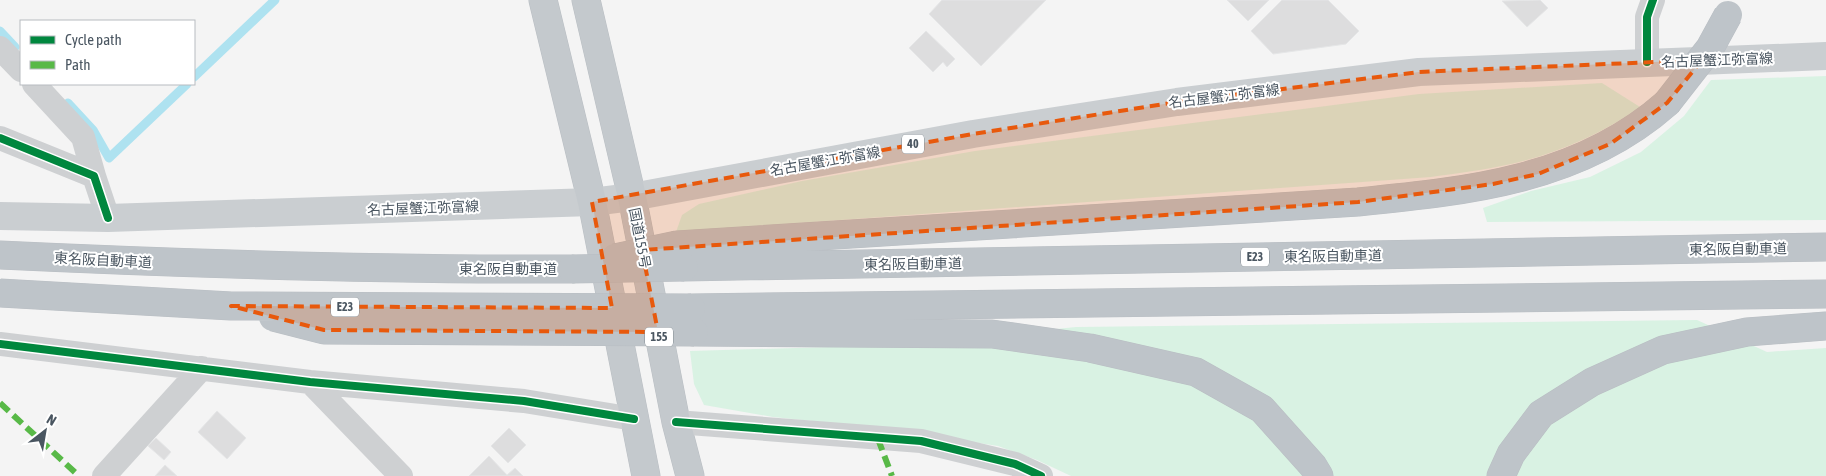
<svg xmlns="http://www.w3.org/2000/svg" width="1826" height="476" viewBox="0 0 1826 476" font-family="'Asap Condensed','Noto Sans JP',sans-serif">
<rect width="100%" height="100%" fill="#f4f4f4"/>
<!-- green -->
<path fill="#d9f2e3" d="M1826,76V220L1487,222L1483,208L1531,191L1590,177L1641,152L1684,116L1711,80Z
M1602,83L1640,107C1602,134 1556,154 1511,164C1485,170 1458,173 1431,177L676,232L682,215L699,204L802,181L975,151L1419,94Z
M1697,320L1767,352L1826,348V476H1071L1037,460L998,446L882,428L773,417L704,405L694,384L690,351L897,345L1076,327Z"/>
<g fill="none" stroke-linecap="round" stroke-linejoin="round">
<!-- stream -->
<path stroke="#aee2f0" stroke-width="9" d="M0,31L15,47
M194,77L275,0
M68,103L93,130L109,158L187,84"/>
</g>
<!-- building -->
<path fill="#ddddde" stroke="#e5e6e7" d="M942,0H1046L981,66L929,14Z
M1227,0H1269L1248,21Z
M1282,0H1328L1359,31L1346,44L1273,54L1251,31Z
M1540,0L1548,8L1527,27L1502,1Z
M926,31L955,59L947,67L943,62L933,72L909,48Z
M217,411L246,438L227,459L198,432Z
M509,428L526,445L508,463L491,446Z
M156,438L171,452L164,460L148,446Z
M489,456L507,475L515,468L523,476H469Z
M165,465L177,476H155Z"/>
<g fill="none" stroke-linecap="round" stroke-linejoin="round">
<defs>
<path id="trunk" d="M543,0L592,202L646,476
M586,0L632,197L676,422L690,476"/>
<path id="motorway" d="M677,245L1358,202C1469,191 1580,180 1667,103
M0,255C191,264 381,270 572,269
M684,267L1826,247
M691,308L1826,294
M694,332L992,334L1090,348L1196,372L1262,409L1313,466L1319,476
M1501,476L1511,454L1541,414L1592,382L1663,350L1747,332L1826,326"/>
</defs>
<!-- trunk casing -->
<use href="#trunk" stroke="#b9bec3" stroke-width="29"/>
<!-- motorway casing -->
<use href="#motorway" stroke="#b9bec3" stroke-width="29"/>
<!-- minor -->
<path stroke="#ced0d2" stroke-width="24" d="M0,48L21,70
M1647,62V17L1653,0
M34,84L83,137L94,176
M0,138L94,176L108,218
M0,344L310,382L524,401L634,419
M310,382L401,476
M676,422L921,441L1015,464L1041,476
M104,476L202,368"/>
<!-- primary -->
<path stroke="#caced1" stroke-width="28" d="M0,216L108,218L592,202L632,197L973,134L1177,102L1419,72L1826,56"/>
<!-- trunk -->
<use href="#trunk" stroke="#c4c9cd" stroke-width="28"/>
<!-- motorway -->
<use href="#motorway" stroke="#bec4c9" stroke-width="28"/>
<defs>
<path id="motorway-bridge" d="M1667,103L1710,48L1728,15
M615,258L677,245
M572,269L684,267
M0,293L231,306L691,308
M273,317L324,330L694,332"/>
</defs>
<!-- motorway-bridge casing -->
<use href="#motorway-bridge" stroke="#b9bec3" stroke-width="29" stroke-linecap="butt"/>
<!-- motorway-bridge -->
<use href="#motorway-bridge" stroke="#bec4c9" stroke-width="28"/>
<!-- quiet -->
<path stroke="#58b947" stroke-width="6" stroke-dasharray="12 6" stroke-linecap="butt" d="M0,403L79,476
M878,439L892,476"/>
<defs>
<path id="cycleway" d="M1647,62V17L1653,0
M0,138L94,176L108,218
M0,344L310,382L524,401L634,419
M676,422L921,441L1015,464L1041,476"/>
</defs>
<!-- cycleway casing -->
<use href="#cycleway" stroke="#fff" stroke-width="11"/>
<!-- cycleway -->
<use href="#cycleway" stroke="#00873e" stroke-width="8"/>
</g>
<!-- marked area -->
<path fill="#e8590c" fill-opacity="0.2" stroke="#e8590c" stroke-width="4" stroke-dasharray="10 6" stroke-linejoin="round" d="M1702,60L1667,103L1610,144L1538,174L1493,184L1358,202L642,250L658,332L324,330L231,306L612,308L592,202L973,134L1177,102L1419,72Z"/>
<g text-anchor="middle" stroke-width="4" stroke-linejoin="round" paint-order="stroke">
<!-- shield labels -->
<g fill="#fff" stroke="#808990" stroke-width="1">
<rect x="902" y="134.5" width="22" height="19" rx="4"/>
<rect x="1241" y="247.5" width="28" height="19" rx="4"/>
<rect x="331" y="297.5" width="28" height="19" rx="4"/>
<rect x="645" y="327.5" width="28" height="19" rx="4"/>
</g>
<g font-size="12" font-weight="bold" fill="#4a5661">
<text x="913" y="148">40</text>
<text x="1255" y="261">E23</text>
<text x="345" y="311">E23</text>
<text x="659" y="341">155</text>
</g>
<!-- street labels -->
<g font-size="14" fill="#4a5661" stroke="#fff">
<text transform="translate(1717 60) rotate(-2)" y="5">名古屋蟹江弥富線</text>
<text transform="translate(1224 96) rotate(-7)" y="5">名古屋蟹江弥富線</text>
<text transform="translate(825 161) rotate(-10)" y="5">名古屋蟹江弥富線</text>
<text transform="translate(423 208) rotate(-2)" y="5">名古屋蟹江弥富線</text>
<text transform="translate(640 238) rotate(79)" y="5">国道155号</text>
<text transform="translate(1738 249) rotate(-1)" y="5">東名阪自動車道</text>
<text transform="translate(1333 256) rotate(-1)" y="5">東名阪自動車道</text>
<text transform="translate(103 260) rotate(3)" y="5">東名阪自動車道</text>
<text transform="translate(913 264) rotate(-1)" y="5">東名阪自動車道</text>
<text x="508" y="274">東名阪自動車道</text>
</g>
</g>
<!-- legend -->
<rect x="20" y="20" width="175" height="65" fill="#ffffff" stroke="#b7bbc0"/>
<rect x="30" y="36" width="25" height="8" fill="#00873e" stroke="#b7bbc0"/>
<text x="65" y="45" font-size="15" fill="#4a5661">Cycle path</text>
<rect x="30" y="61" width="25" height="8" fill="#58b947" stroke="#b7bbc0"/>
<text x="65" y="70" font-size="15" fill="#4a5661">Path</text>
<!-- north arrow -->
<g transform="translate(45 431) rotate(31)" stroke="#ffffff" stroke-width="4" paint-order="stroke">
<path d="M0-4L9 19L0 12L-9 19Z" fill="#4a5661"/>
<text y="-8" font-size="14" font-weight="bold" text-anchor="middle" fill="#4a5661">N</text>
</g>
</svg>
